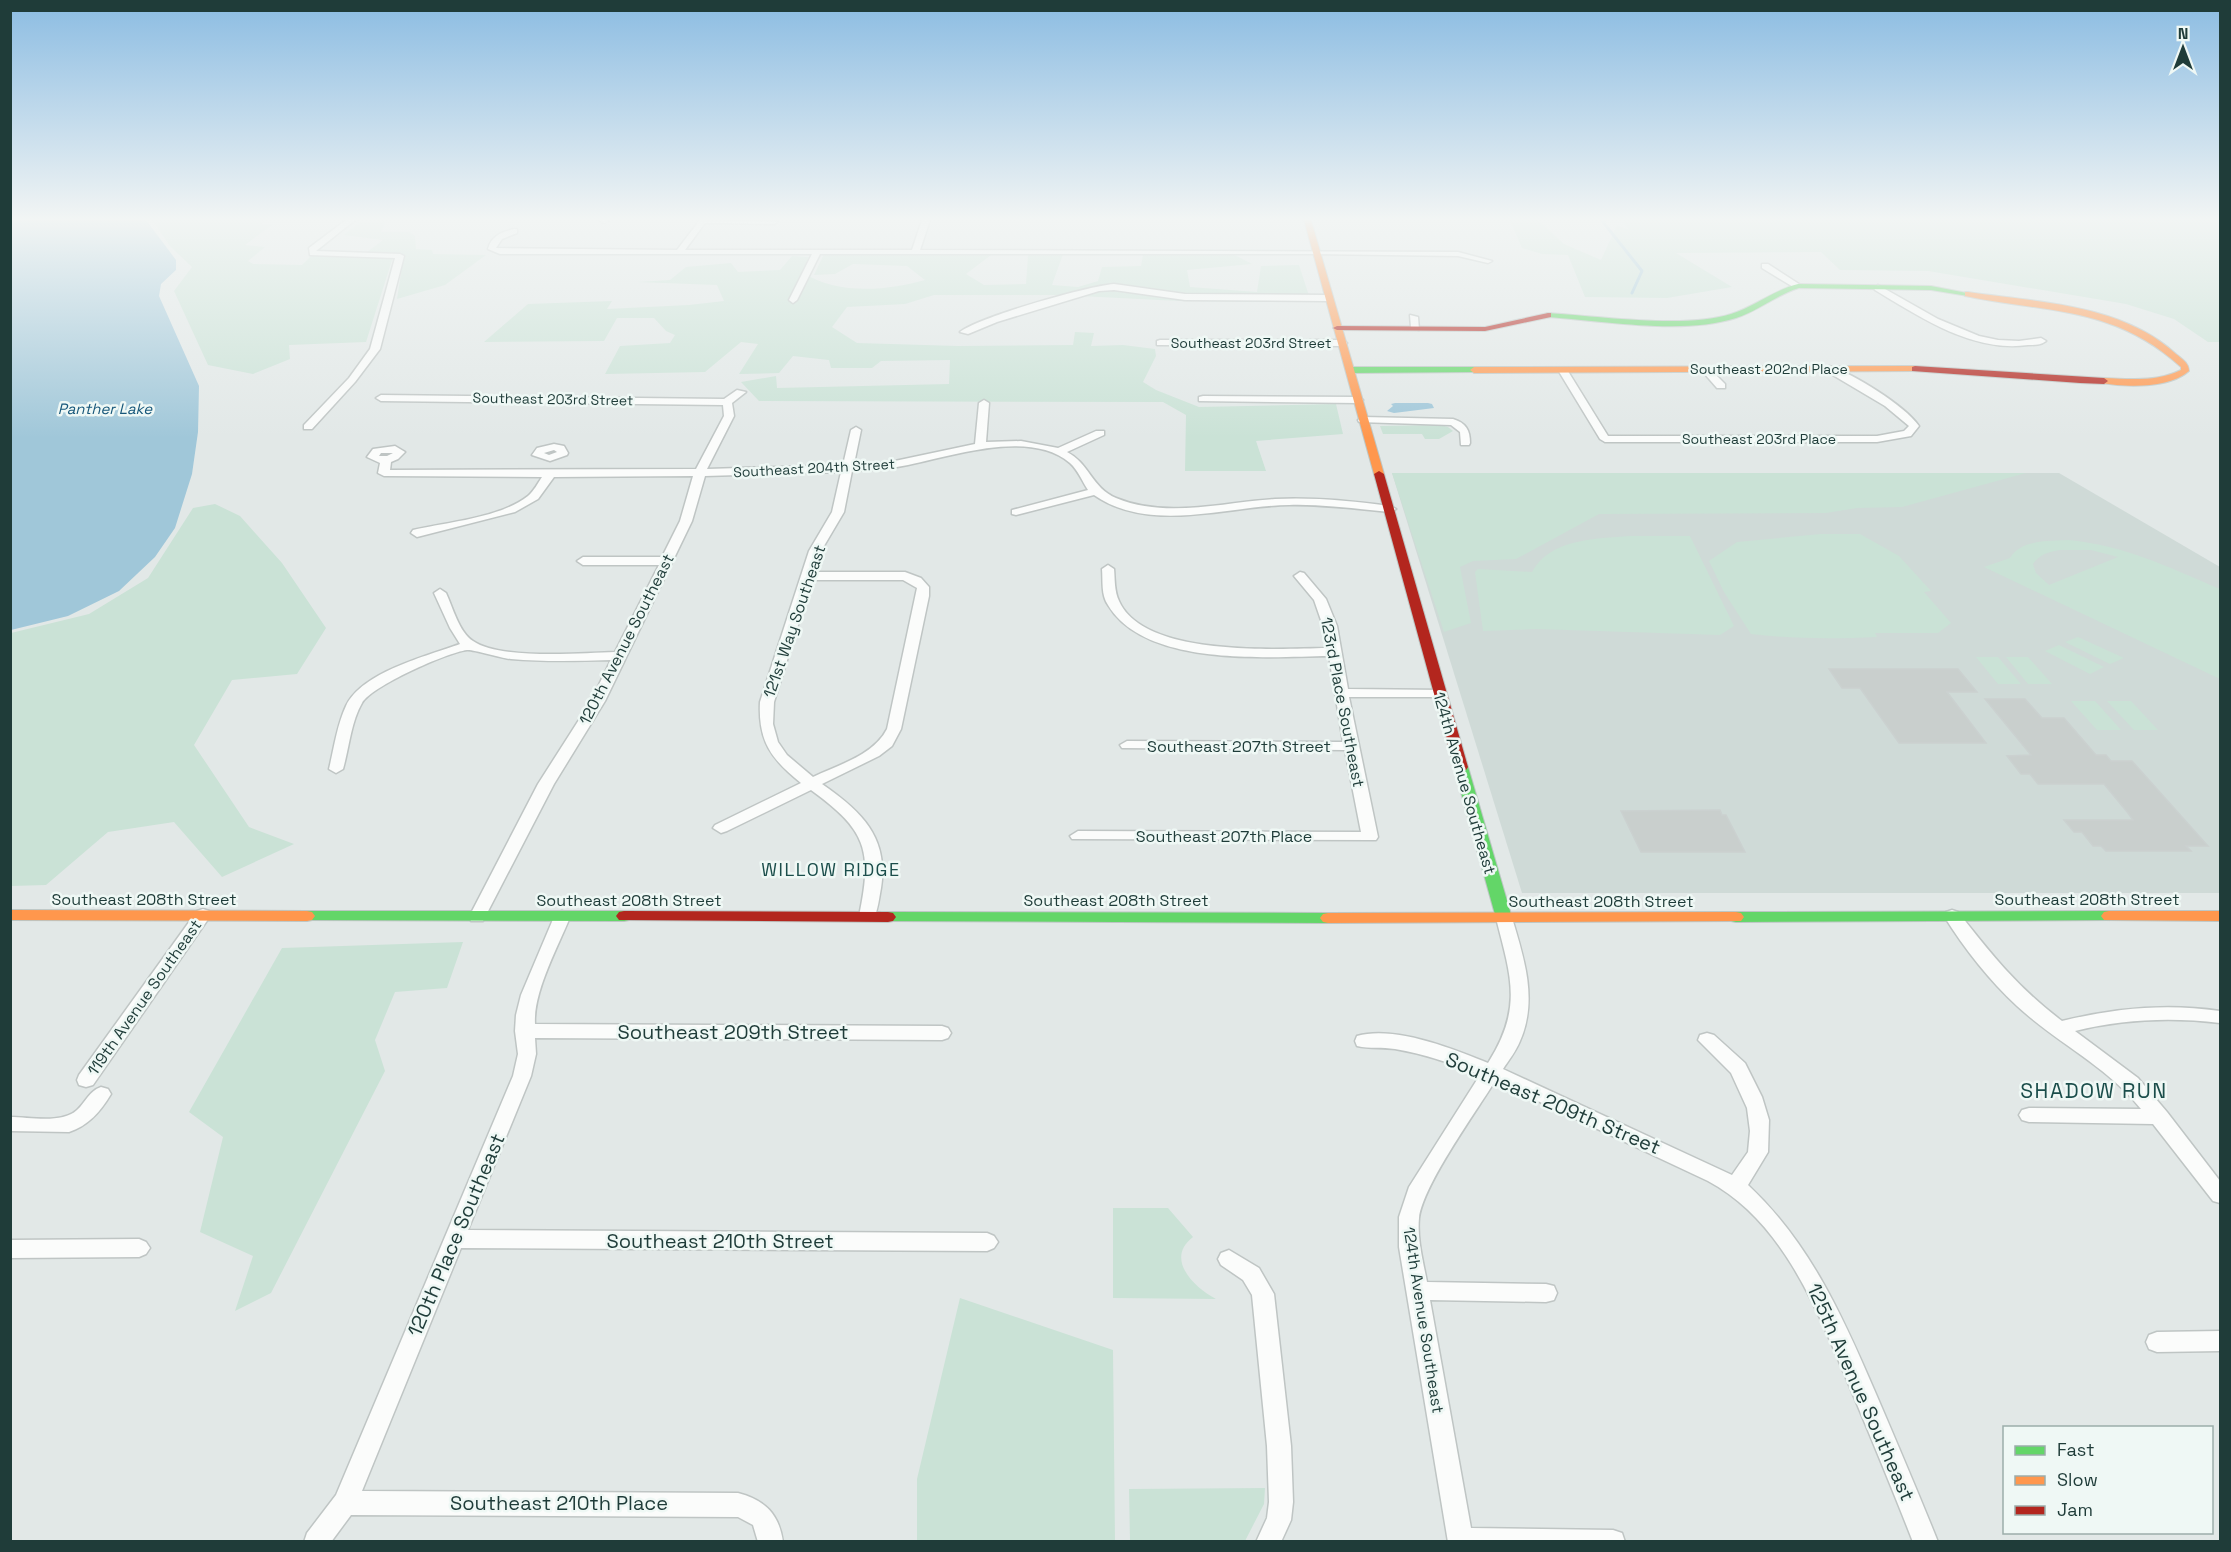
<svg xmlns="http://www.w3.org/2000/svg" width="2231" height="1552" viewBox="0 0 2231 1552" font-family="'Space Grotesk',sans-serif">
<rect width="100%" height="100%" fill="#e2e8e7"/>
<!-- built -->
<path fill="#cfdad7" d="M1392,473H2059L2220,567V893H1522Z"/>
<!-- green -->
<path fill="#cae2d6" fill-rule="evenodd" d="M152,220H268L261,224H273L245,245L265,247L248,261L253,264L302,265L311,256L393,257L366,342L289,345L290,359L253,374L208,365L174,291L192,267L170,246Z
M1510,220H1538L1564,244L1601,260L1617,225L1629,230L1621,220H2220V342H2208L2174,319L2126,304L1928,271L1840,270L1821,252L1676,253L1732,287L1667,298L1585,297L1568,255L1542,254L1522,248Z
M386,221L381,232H409L415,236L416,249L432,250L433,254L486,255L445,285L397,299L404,254L366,253L383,240L344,235L360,222Z
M824,254L991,255L966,274L984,285L1026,284L1028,255L1063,254L1052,285L1078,287L1098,281L1102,267L1141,266L1143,255L1233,254L1252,264L1187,270L1190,287L1257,292L1261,266L1299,265L1311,302L1179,301L1060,295H934L905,304L847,307L832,327L857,343L958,346L1073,345L1075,332L1094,333L1091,346L1123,345L1155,349L1156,356L1143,382L1156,390L1199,407L1336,404L1343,434L1256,441L1266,471H1185L1186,415L1163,402L759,401L741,382L776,376L777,388L949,384L950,360L881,361L872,368H831L829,360L793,356L779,373L739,374L758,344L741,342L705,372L605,374L620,346L670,343L675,335L666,331L654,318H617L604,341L484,342L528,304L612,301L607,309L689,305L724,301L717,285L638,282L670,280L686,267L731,263L738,272L780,270L792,256L809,257L802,272C836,295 887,291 925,280L907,266L853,264L835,274L814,275Z
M1440,425L1448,427L1453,431L1439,439H1425L1422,434H1383L1380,426Z
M1392,473H2026L1902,507L1857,508L1826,513L1599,514L1516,559L1473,561L1460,567L1471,623L1444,632Z
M215,504L240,516L282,563L326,628L297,674L232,680L194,745L249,827L294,844L222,877L174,822L108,832L46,885L11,886V633L89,614L148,578L193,508Z
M1821,534H1860L1899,556L1931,591L1924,592L1951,623L1938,633H1875L1877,637C1834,639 1794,639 1751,634L1724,592L1709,561L1737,542Z
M1630,536H1690L1734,626L1720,635L1536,629L1483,631L1475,572L1478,569L1532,572C1551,538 1595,539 1630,536Z
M2069,540C2126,546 2168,567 2220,589V679L1984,567L2010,558C2021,539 2050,541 2069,540ZM2060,550H2091L2118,557L2049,585L2036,573L2033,564C2040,554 2048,552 2060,550Z
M2078,637L2124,658L2110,664L2065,642Z
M2059,645L2104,667L2090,674L2045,651Z
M1976,657H1998L2021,684H1998Z
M2006,657H2028L2052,684H2028Z
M2071,701H2095L2121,730H2097Z
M2107,701H2131L2158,730H2134Z
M463,942L447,988L395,992L375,1040L385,1071L271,1293L235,1311L253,1256L200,1232L223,1137L189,1112L282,948Z
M1113,1208H1168L1193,1237C1164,1259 1195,1288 1216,1299L1113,1298Z
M960,1298L1113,1350L1115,1541H917V1479Z
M1265,1488L1264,1504L1245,1541H1130L1129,1489Z"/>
<!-- water -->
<path fill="#a0c7d9" d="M11,220H146L176,260V270L161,284L159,296L199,386L198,432L192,474L175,528L155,557L119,591L68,616L11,630Z
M1395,403H1428L1432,404L1434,408L1394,413L1387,411L1393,406L1391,404Z"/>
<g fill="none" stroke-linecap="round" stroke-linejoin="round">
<!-- stream -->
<path stroke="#a0c7d9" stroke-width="3" d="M1606,220L1603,222L1642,271L1632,293"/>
</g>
<!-- building -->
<path fill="#c9cfcd" stroke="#cbd1d0" stroke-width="1.5" d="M1829,669H1958L1977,692H1947L1986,743H1899L1860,688H1842Z
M1985,699H2025L2042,718H2064L2096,755H2106L2111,761H2132L2208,846H2186L2191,851H2106L2101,846H2093L2082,832H2074L2064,820H2133L2128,813L2104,784H2038L2030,774H2021L2007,756L2031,755Z
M1720,810L1722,815H1726L1745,852H1641L1621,811Z"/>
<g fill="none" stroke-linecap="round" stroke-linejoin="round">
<defs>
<path id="street" d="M346,220H355L316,251L400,254L404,256L380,349L355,382L312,429H304V425L349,378L370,349L395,258L310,255L309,248Z
M599,220H607L608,221L604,223Z
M700,220L778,222L774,224L705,223L685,250H912L922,220H930L920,250L1458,252L1492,261L1488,263L1458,256L1315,254H820L797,300L793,303L789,300L812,254H500L488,249C491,236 502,232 514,229H517V233L502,239L496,248L677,250Z
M1762,264H1768L1802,286L1795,288L1762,268Z
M1114,284L1185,294L1328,295L1332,298L1328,301L1185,300L1114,290L1099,291L997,322L968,334L960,332C979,317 1088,286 1114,284Z
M1878,285L1938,319L1979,336L1998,340L2019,341L2041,338L2046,341C2041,345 2035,345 2028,345C1973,353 1920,317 1875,290L1874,288Z
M1410,315L1418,317L1419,330L1411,328Z
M1160,340H1342L1347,343L1342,346L1157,345V341Z
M1829,366C1854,374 1904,405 1919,426L1911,436L1877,442H1605L1600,439L1558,370L1566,368L1608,436H1877L1904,431L1909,426L1885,406L1826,371L1824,369Z
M1703,368H1709L1725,384V388H1717L1703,372Z
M737,390L746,392L732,403L734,416L707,469L843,465L851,430L856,427L861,430L854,464L890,462L975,444L979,403L984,400L989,403L986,442L1021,441L1058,448L1096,431H1104V435L1067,452C1089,463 1092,488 1116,498C1167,519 1222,502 1275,499C1314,497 1352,501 1390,506L1396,509L1390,512C1356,509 1322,504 1289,505C1227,506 1150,534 1094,495L1016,515L1012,514V510L1088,490C1082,481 1078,470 1070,463C1030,429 953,456 908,465C889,469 871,470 852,471L844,512L821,551L814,572H905L921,578L929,587V596L901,729L892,746L879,756L822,784C861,811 889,837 881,888C879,898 878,911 873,920H861L859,916C873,849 866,830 811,790L727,831L721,833L713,828L715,825L801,783C771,759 758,741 760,702L809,551L832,512L841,472L705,476L692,521L605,701L554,784L485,917L483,921H471L469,917L538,784L591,701L611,660C578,661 544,662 511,659C501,658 472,649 467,650C446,653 372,686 362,703C351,722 349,748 343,769L336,773L329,769C334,748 337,725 346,706C362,672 427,656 460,644L450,628L434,593L440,589L446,593C453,608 459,632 473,641C500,660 582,653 615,652L659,565H583L577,561L583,557H662L680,521L693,476L554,477L538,499L515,512L417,537L411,533L413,530C447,522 500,518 528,496C534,491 538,483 542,477L384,476L378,473L380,463L367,457L373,449L395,446L405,452L398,459L391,462L390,470L696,469L724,416L723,405L381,401L376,398L381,395L724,399ZM381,453H393L387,456H379ZM812,580H903L917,588L887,729C874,755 838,765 813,777L787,755L778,742L773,724L774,702Z
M1203,396L1358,397L1363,400L1358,403L1199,401V397Z
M1363,417L1453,419C1466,423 1470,430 1470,443L1469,445H1461L1460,432L1451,425L1359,422L1358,420Z
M554,444L564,446L568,453L567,455L550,461L532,455L537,448ZM554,450L557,452L549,455L544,453Z
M1108,565L1114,569C1115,579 1114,591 1119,601C1144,657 1276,649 1327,648L1323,626L1314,600L1294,576L1300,572L1304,573L1326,599L1337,626L1348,689L1444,690L1446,693L1439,697H1349L1378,837L1376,840L1072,839L1070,836L1078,831L1361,832L1345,750L1122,748L1120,745L1127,741L1343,742L1329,656C1266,657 1145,667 1108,605C1101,595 1103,581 1102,569Z
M203,909L209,911L211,915L93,1085L86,1087L79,1085L77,1080L79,1075L197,911Z
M1952,910L1958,912C1992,955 2018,988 2062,1021C2115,1008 2166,1003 2220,1011V1023C2171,1017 2124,1019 2075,1031L2138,1078L2167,1112L2220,1181V1203L2213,1201L2153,1124L2029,1122L2022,1120L2019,1115L2022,1110L2029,1108L2141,1109C2107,1066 2057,1043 2017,1006C1989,980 1964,948 1944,916L1946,912Z
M562,911L568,913L570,917C558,947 533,992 535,1024L942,1026L948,1028L951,1033L948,1038L942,1040L535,1038L536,1054L531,1076L468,1230L987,1233L994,1236L998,1242L994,1248L987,1251L461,1248L362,1491L738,1493C765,1500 779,1514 783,1542H758L753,1525L738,1517L351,1515L331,1542H304L307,1533L336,1495L513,1076L518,1054L515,1031L516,1015L521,995L554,917L556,913Z
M1504,912L1510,914L1512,918C1524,958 1538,1000 1520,1041C1516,1051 1509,1060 1503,1069L1732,1175L1748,1152L1750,1131L1747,1108L1731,1073L1698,1040L1700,1035L1707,1033L1714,1035L1745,1063L1762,1097L1769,1120L1768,1152L1748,1185C1810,1243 1843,1317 1876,1394C1897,1443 1918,1492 1938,1542H1913C1894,1493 1874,1445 1854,1397C1821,1320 1787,1223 1708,1181L1495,1081C1476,1112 1423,1185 1419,1218C1417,1239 1423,1261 1427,1282L1546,1284L1554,1286L1557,1293L1554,1300L1546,1302L1430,1300L1471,1528L1613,1530L1622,1533L1625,1542H1448L1399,1247V1217L1409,1187L1480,1075C1452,1063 1424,1054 1395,1049C1382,1047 1370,1049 1357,1046L1355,1041L1357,1036C1394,1025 1454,1049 1488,1063C1523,1008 1511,977 1496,918L1498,914Z
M101,1087L108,1089L111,1094C101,1111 88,1126 69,1132L10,1131V1117C30,1117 62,1124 77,1110C86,1102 89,1091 101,1087Z
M139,1239L146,1242L150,1248L146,1254L139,1257L10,1258V1240Z
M1229,1250L1259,1268L1274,1294L1291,1446L1293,1502L1291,1520L1281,1542H1256L1267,1518L1269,1502L1267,1446L1252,1295L1243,1280L1221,1265L1218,1259L1221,1253Z
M2220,1331V1351L2157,1352L2149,1349L2146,1342L2149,1335L2157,1332Z"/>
<path id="fast" d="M1798,284L1931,286L1972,294L1968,296L1931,290L1799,288C1776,295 1758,311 1736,318C1684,335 1603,321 1548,317L1544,315L1548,313C1598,316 1685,329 1731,314C1754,307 1772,291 1798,284Z
M1474,367L1477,368V372L1350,373L1346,370L1350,367Z
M1461,763L1468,767L1512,918L1509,922H1499L1496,918L1454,767Z
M307,911H624L629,912L632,916L629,920L624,921L302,920L299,916L302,912Z
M2109,911L2114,912L2117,916L2114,920L1736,922L1731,921L1728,917L1731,913L1736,912Z
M888,912L1328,913L1333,914L1336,918L1333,922L1328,923L883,921L880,917L883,913Z"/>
<path id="slow" d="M1304,220H1311L1384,474L1383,476L1379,477L1374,474Z
M1968,292C2037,302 2122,304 2176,354C2182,359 2189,363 2189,371C2169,389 2126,387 2101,383L2100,381L2104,378C2130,379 2157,382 2181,370V367C2114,306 2047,313 1965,296V292Z
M1915,366L1918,367V371L1474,373L1470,370L1474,367Z
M10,910L307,911L312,912L315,916L312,920L307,921L10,920Z
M2109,911H2220V921L2104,920L2101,916L2104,912Z
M1736,912L1741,913L1744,917L1741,921L1328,923L1323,922L1320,918L1323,914L1328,913Z"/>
<path id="jam" d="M1548,313H1551V317L1485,331L1337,330L1333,328L1337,326L1485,327Z
M1915,366L2104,378L2108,381L2104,384L2080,383L1912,371V367Z
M1379,471L1384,474L1468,767L1466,770L1461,771L1454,767L1374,474Z
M624,911L888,912L893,913L896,917L893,921L888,922L619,920L616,916L619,912Z"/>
</defs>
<!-- street casing -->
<use href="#street" stroke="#bfc5c4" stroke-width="3"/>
<!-- fast casing -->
<use href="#fast" stroke="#bdc6c4" stroke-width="2"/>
<!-- slow casing -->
<use href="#slow" stroke="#bdc6c4" stroke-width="2"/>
<!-- jam casing -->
<use href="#jam" stroke="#bdc6c4" stroke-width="2"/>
<!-- street -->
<use href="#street" fill="#fbfcfb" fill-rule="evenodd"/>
<!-- fast -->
<use href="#fast" fill="#63d668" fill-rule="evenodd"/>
<!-- slow -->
<use href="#slow" fill="#ff974d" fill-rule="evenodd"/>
<!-- jam -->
<use href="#jam" fill="#b3261e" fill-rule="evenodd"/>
</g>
<!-- sky -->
<linearGradient id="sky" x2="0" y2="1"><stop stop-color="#8bbce2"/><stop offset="0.5" stop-color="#f2f5f4"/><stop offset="1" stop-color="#f2f5f4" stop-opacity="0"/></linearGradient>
<rect width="2231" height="438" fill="url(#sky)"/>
<g text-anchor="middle" stroke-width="5" stroke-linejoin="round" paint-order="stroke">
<!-- far-street labels -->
<g font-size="14" fill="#1f3c39" stroke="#eff8f5">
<text x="1251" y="348">Southeast 203rd Street</text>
<text x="1769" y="374">Southeast 202nd Place</text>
<text transform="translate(553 399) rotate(1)" y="5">Southeast 203rd Street</text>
<text x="1759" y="444">Southeast 203rd Place</text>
<text transform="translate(814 468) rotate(-3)" y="5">Southeast 204th Street</text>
</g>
<!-- far-water labels -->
<g font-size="15" font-style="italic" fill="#17577a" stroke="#eff8f5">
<text x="105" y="414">Panther Lake</text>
</g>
<!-- street labels -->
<g font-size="16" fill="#1f3c39" stroke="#eff8f5">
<text transform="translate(794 621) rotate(-71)" y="6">121st Way Southeast</text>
<text transform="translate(626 639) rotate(-63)" y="6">120th Avenue Southeast</text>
<text transform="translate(1343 702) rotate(79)" y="6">123rd Place Southeast</text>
<text x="1239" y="752">Southeast 207th Street</text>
<text transform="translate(1465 783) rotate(74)" y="6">124th Avenue Southeast</text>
<text x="1224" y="842">Southeast 207th Place</text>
<text x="144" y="905">Southeast 208th Street</text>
<text x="2087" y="905">Southeast 208th Street</text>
<text x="629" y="906">Southeast 208th Street</text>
<text x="1116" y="906">Southeast 208th Street</text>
<text x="1601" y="907">Southeast 208th Street</text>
<text transform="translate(144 997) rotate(-55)" y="6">119th Avenue Southeast</text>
<text transform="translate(1424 1320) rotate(81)" y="6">124th Avenue Southeast</text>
</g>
<!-- neighbourhood labels -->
<g font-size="18" letter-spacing="1.5" fill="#1b4e4b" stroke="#eff8f5">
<text x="831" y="876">WILLOW RIDGE</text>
</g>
<!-- near-street labels -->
<g font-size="20" fill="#1f3c39" stroke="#eff8f5">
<text x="733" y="1039">Southeast 209th Street</text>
<text transform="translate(1553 1103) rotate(23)" y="7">Southeast 209th Street</text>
<text transform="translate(456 1235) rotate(-67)" y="7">120th Place Southeast</text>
<text x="720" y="1248">Southeast 210th Street</text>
<text transform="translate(1861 1392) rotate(66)" y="7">125th Avenue Southeast</text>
<text x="559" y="1510">Southeast 210th Place</text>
</g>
<!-- near-neighbourhood labels -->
<g font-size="21" letter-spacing="1.5" fill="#1b4e4b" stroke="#eff8f5">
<text x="2094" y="1098">SHADOW RUN</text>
</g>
</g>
<!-- border -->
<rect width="2231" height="1552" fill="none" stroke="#1f3c39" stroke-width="24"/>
<!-- legend -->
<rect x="2003" y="1426" width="210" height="108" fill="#eff8f5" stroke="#9cadaa" stroke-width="1.5"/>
<rect x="2015" y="1446" width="30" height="9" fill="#63d668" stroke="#9cadaa" stroke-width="1.5"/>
<text x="2057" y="1456" font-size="18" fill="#1f3c39">Fast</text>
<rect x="2015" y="1476" width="30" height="9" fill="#ff974d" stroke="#9cadaa" stroke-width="1.5"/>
<text x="2057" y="1486" font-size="18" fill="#1f3c39">Slow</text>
<rect x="2015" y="1506" width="30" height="9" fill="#b3261e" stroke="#9cadaa" stroke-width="1.5"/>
<text x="2057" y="1516" font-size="18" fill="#1f3c39">Jam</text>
<!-- north arrow -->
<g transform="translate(2183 48)" stroke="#eff8f5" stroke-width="4.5" paint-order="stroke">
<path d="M0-4.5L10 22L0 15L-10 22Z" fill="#1f3c39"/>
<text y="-9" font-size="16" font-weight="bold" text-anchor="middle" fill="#1f3c39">N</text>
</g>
</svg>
